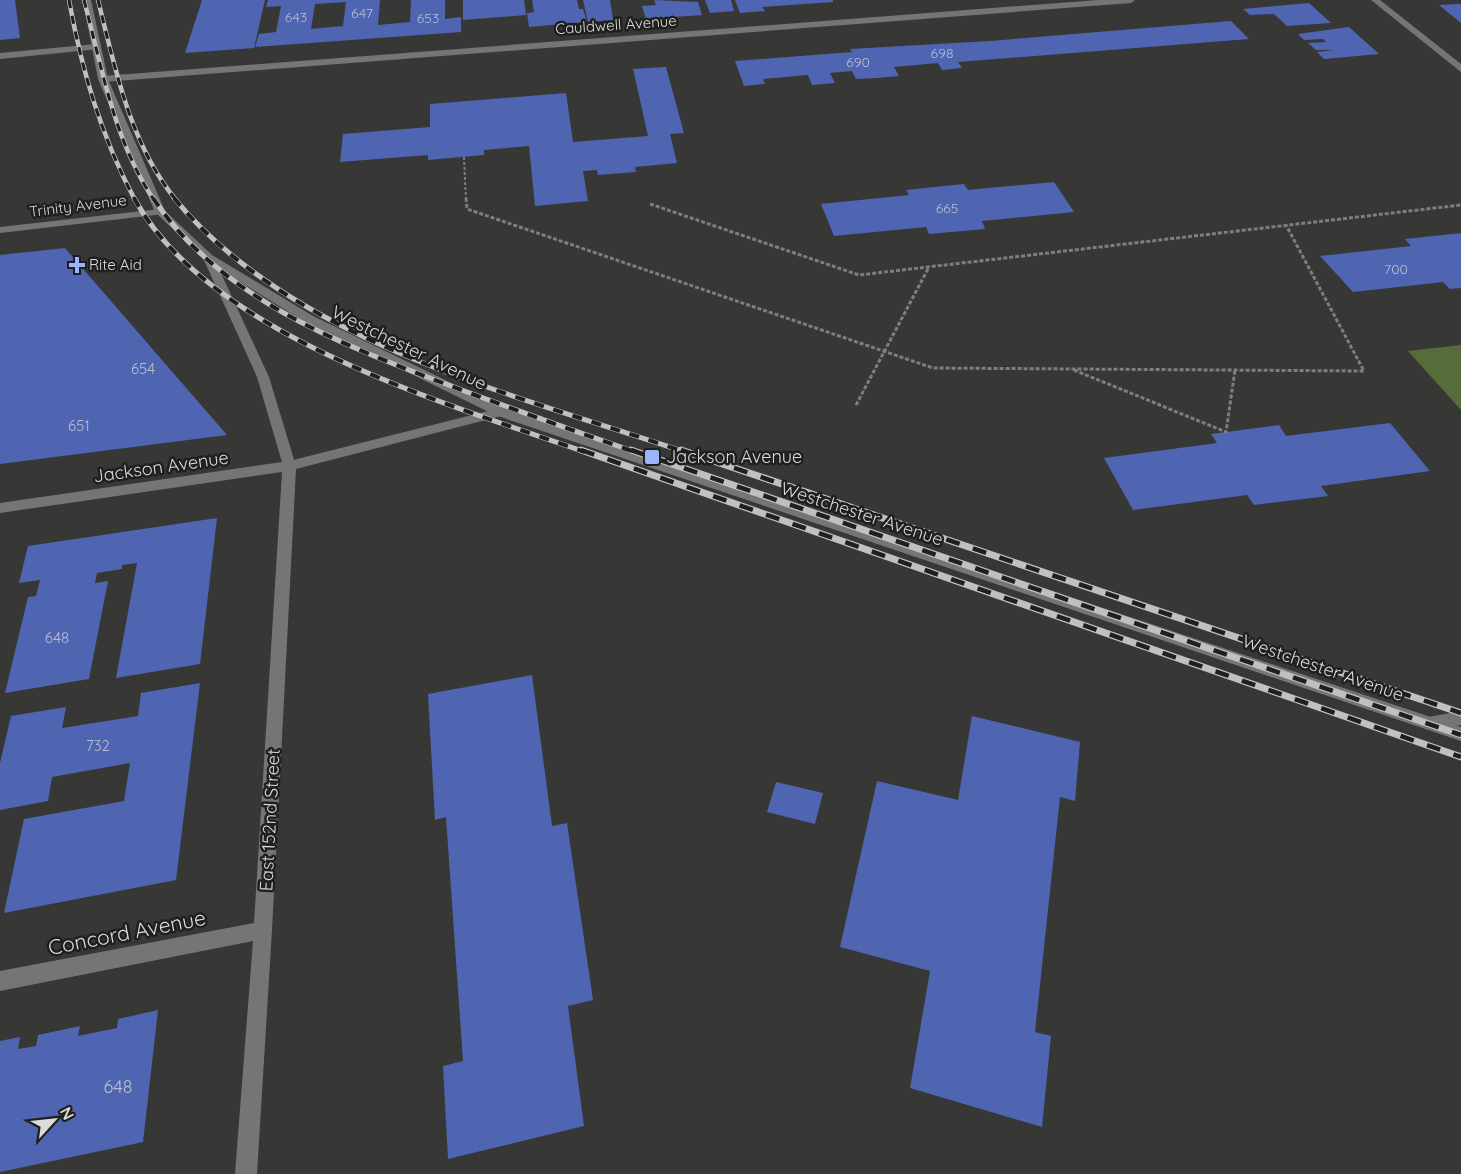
<svg xmlns="http://www.w3.org/2000/svg" width="1461" height="1174" viewBox="0 0 1461 1174" font-family="Quicksand,sans-serif">
<rect width="100%" height="100%" fill="#373835"/>
<!-- green -->
<path fill="#566c39" d="M1461,345V410L1408,351Z"/>
<!-- building -->
<path fill="#4f65b1" fill-rule="evenodd" d="M0,0H15L20,38L0,40Z
M202,0H265L254,48L185,53Z
M268,0H380L378,25L410,22L411,0H445V19L461,17V32L255,47L259,34L276,32L281,6L266,7ZM346,2L343,26L311,29L315,4Z
M463,0H524L526,15L463,20Z
M532,0H577L579,9H583L587,22L529,27L527,13L534,12Z
M583,0H610L613,20L588,22Z
M654,0L698,2L702,15L646,19L642,6L656,5Z
M705,0H731L734,11L710,13Z
M735,0H833V2L762,7L765,11L740,13Z
M1309,3L1331,23L1287,26L1274,14L1250,15L1243,9Z
M1461,4V23L1439,5L1457,4Z
M1231,21L1249,39L958,62L962,68L942,70L938,63L894,67L899,76L877,78L856,79L852,71L830,73L835,83L812,85L808,75L763,79L765,84L744,86L735,61L852,52L850,49L990,41Z
M1349,27L1379,54L1324,59L1317,52L1335,50H1316L1308,43L1326,42L1323,39L1304,40L1298,34Z
M666,67L684,133L670,134L677,163L635,167L636,172L598,175L597,170L583,171L588,201L535,206L529,146L484,150V155L428,160V155L340,162L343,134L430,127V104L566,93L573,142L648,136L633,69Z
M1054,182L1074,212L982,221L985,229L929,234L926,227L834,236L821,204L909,195L906,190L964,184L968,190Z
M1461,233V288L1450,289L1443,282L1353,292L1320,256L1411,246L1405,239Z
M65,248L155,352L227,435L0,464V255Z
M1390,423L1430,471L1321,486L1328,496L1254,505L1247,495L1133,510L1104,458L1217,443L1211,434L1279,425L1286,436Z
M217,518L200,664L116,678L137,563L122,565V569L97,573L95,583L108,581L89,679L5,693L28,597L36,596L40,580L19,583L28,546Z
M532,675L552,826L567,823L593,1000L568,1006L584,1126L448,1159L443,1066L463,1061L446,817L435,820L428,694Z
M200,683L176,880L4,913L24,819L124,801L130,763L52,777L48,801L0,810V763L11,716L66,707L62,728L138,716L141,693Z
M972,716L1080,742L1075,801L1060,797L1035,1032L1051,1036L1042,1127L910,1088L930,971L840,947L877,781L958,800Z
M776,782L823,793L815,824L767,812Z
M158,1010L143,1142L0,1172V1041L20,1037L18,1049L36,1046L38,1035L80,1026L78,1036L117,1028L118,1019Z"/>
<g fill="none" stroke-linecap="round" stroke-linejoin="round">
<!-- path-far1 -->
<path stroke="#7e7f7d" stroke-width="2" stroke-dasharray="3 2" stroke-linecap="butt" d="M464,157L466,200"/>
<!-- path -->
<path stroke="#7e7f7d" stroke-width="3" stroke-dasharray="4 2" stroke-linecap="butt" d="M466,198L467,209L933,368L1364,371L1286,225
M650,204L859,275L1461,205
M1074,370L1226,432L1235,370
M856,405L929,267"/>
<!-- street -->
<path fill="#757673" fill-rule="evenodd" d="M1098,0H1135L1131,3L103,82L98,79L103,76Z
M1371,0H1380L1461,64V72Z
M96,44L99,45V49L0,59V53Z
M160,209L164,210V214L0,233V227Z
M500,408L507,412L505,415L296,469L272,930L257,1174H235L253,941L0,991V971L254,923L282,472L0,513V503L289,461Z
M1461,711V725L1429,730L1423,728L1421,723L1423,718Z"/>
<!-- secondary -->
<path fill="#757673" fill-rule="evenodd" d="M83,0H91L108,79L165,211L212,255L313,316L505,409L1461,727V741L495,415L305,322L219,269L269,377L296,466L294,469H284L257,377L203,258L155,212L98,79Z"/>
<defs>
<path id="rail-far2" d="M69,0C82,71 101,136 135,200
M84,0C102,68 114,141 154,200
M98,0C115,68 130,144 176,200"/>
<path id="rail-far1" d="M134,198C209,336 445,403 585,452
M153,198C218,296 337,343 443,383C507,407 571,430 635,452
M174,198C292,342 516,395 685,452"/>
<path id="rail" d="M581,450L1461,757
M631,450L1461,735
M681,450L1461,713"/>
</defs>
<!-- rail-far2 casing -->
<use href="#rail-far2" stroke="#c0c1bf" stroke-width="4.5"/>
<!-- rail-far1 casing -->
<use href="#rail-far1" stroke="#c0c1bf" stroke-width="5"/>
<!-- rail casing -->
<use href="#rail" stroke="#c0c1bf" stroke-width="7"/>
<!-- rail-far2 -->
<use href="#rail-far2" stroke="#1f1f1e" stroke-width="3" stroke-dasharray="8" stroke-linecap="butt"/>
<!-- rail-far1 -->
<use href="#rail-far1" stroke="#1f1f1e" stroke-width="4" stroke-dasharray="10" stroke-linecap="butt"/>
<!-- rail -->
<use href="#rail" stroke="#1f1f1e" stroke-width="4.5" stroke-dasharray="14" stroke-linecap="butt"/>
</g>
<!-- markers -->
<g fill="#9cb4fd" stroke="#1f1f1e" stroke-width="2">
<path d="M74 256h6v6h6v6h-6v6h-6v-6h-6v-6h6z"/>
<rect x="644" y="449" width="16" height="16" rx="3"/>
</g>
<g text-anchor="middle" stroke-width="5" stroke-linejoin="round" paint-order="stroke">
<!-- far-number labels -->
<g font-size="14" fill="#b8bed0">
<text x="362" y="18">647</text>
<text x="296" y="22">643</text>
<text x="428" y="23">653</text>
<text x="942" y="58">698</text>
<text x="858" y="67">690</text>
<text x="947" y="213">665</text>
<text x="1396" y="274">700</text>
</g>
<!-- far-street labels -->
<g font-size="15" fill="#dbdcda" stroke="#1f1f1e">
<text transform="translate(616 25) rotate(-4)" y="5">Cauldwell Avenue</text>
<text transform="translate(78 206) rotate(-7)" y="5">Trinity Avenue</text>
</g>
<!-- far-poi labels -->
<g font-size="15" fill="#dbdcda" stroke="#1f1f1e" text-anchor="start">
<text x="89" y="270">Rite Aid</text>
</g>
<!-- number labels -->
<g font-size="15" fill="#b8bed0">
<text x="143" y="374">654</text>
<text x="79" y="431">651</text>
<text x="57" y="643">648</text>
<text x="98" y="751">732</text>
</g>
<!-- street labels -->
<g font-size="18" fill="#dbdcda" stroke="#1f1f1e">
<text transform="translate(409 348) rotate(26)" y="6">Westchester Avenue</text>
<text transform="translate(161 467) rotate(-8)" y="6">Jackson Avenue</text>
<text transform="translate(862 514) rotate(18)" y="6">Westchester Avenue</text>
<text transform="translate(1323 668) rotate(19)" y="6">Westchester Avenue</text>
<text transform="translate(270 820) rotate(-87)" y="6">East 152nd Street</text>
</g>
<!-- poi labels -->
<g font-size="18" fill="#dbdcda" stroke="#1f1f1e" text-anchor="start">
<text x="666" y="463">Jackson Avenue</text>
</g>
<!-- near-number labels -->
<g font-size="18" fill="#b8bed0">
<text x="118" y="1093">648</text>
</g>
<!-- near-street labels -->
<g font-size="21" fill="#dbdcda" stroke="#1f1f1e">
<text transform="translate(127 933) rotate(-11)" y="7">Concord Avenue</text>
</g>
</g>
<!-- north arrow -->
<g transform="translate(54 1120) rotate(63)" stroke="#1f1f1e" stroke-width="4.5" paint-order="stroke">
<path d="M0-4.5L10 22L0 15L-10 22Z" fill="#dbdcda"/>
<text y="-9" font-size="16" font-weight="bold" text-anchor="middle" fill="#dbdcda">N</text>
</g>
</svg>
